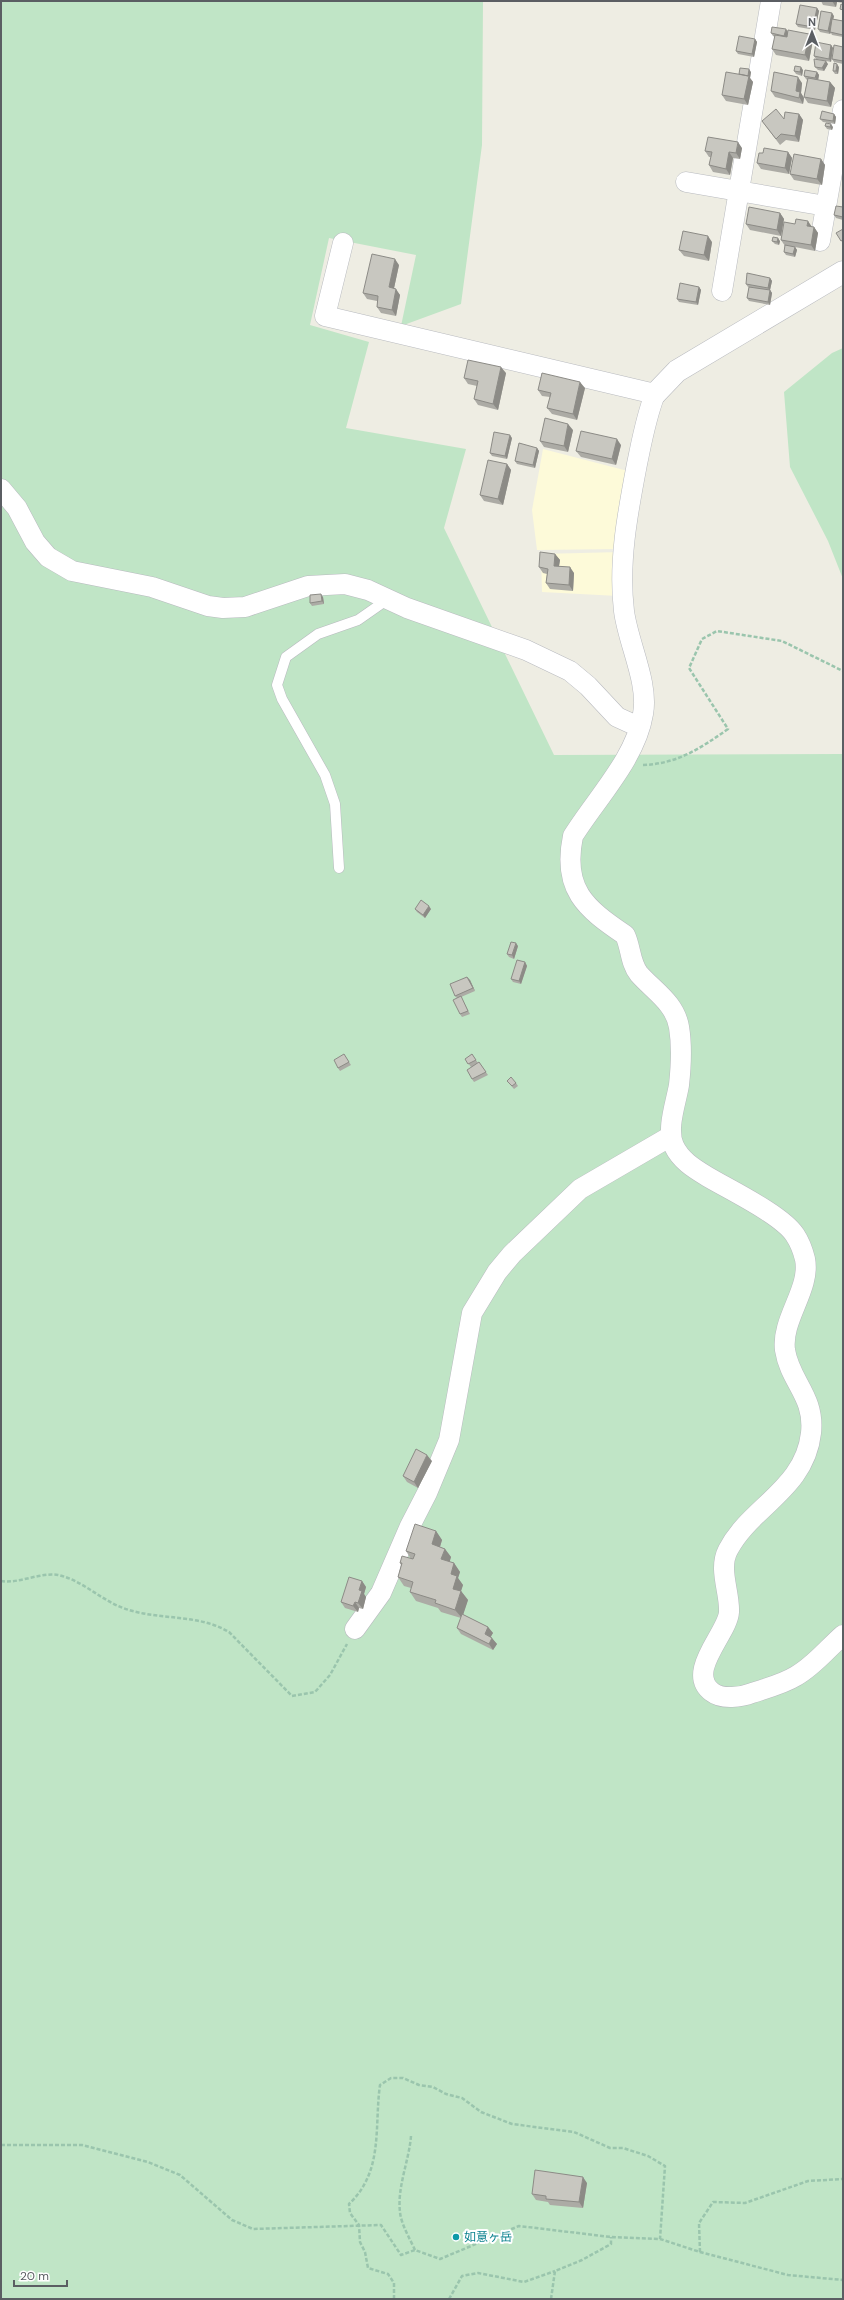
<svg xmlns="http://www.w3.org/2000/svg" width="844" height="2300" viewBox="0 0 844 2300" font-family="'DM Sans','Noto Sans JP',sans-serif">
<rect width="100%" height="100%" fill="#eeede3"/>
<!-- commercial -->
<path fill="#fdfad9" d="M543,449L628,471L619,549L537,550L532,510Z
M621,552L618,596L542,592L541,554Z"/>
<!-- green -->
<path fill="#c0e5c6" d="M1,1H483L482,145L461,304L401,326L416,255L329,238L310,325L369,342L346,428L466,449L444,528L554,755L843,754V2299H1Z
M843,348V579L828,541L790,467L784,392L832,353Z"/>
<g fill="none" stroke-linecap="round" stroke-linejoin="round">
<defs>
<path id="service" d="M339,868L335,804L325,775L282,699L277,685L286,657L318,634L358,620L388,599"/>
<path id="minor" d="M686,182L826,206
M820,241L843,110
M343,243L325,316L655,394C646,417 642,440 637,464C628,511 618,562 624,611C628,643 649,683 643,714C636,758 596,799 573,836C562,889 585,908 625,935C631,947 630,963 639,974C654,991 675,1003 679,1027C682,1045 681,1067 679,1085C676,1103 666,1129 674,1146C681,1161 695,1169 708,1177C730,1190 782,1215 795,1235C799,1241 803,1251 805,1259C811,1289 781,1319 785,1350C790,1382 815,1396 811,1433C805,1489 750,1507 728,1550C718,1569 730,1592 729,1612C728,1633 685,1672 712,1692C722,1700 742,1697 752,1693C767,1688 783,1684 796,1676C814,1666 828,1648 843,1635
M722,291L771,1
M1,489L17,508L35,542L48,557L72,571L152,587L208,606L223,608L245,607L308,586L345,584L368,590L407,608L526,650L570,671L588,686L617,717L639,727
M355,1629L381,1593L410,1526L427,1493L449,1440L472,1313L497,1272L512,1254L580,1189L671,1136"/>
<path id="tertiary" d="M655,394L677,371L843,272"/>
</defs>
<!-- service casing -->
<use href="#service" stroke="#b8babf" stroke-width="11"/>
<!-- minor casing -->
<use href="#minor" stroke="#b8babf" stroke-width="21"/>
<!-- tertiary casing -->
<use href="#tertiary" stroke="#b8babf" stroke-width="23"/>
<!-- path -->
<path stroke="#9ac5ad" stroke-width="2.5" stroke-dasharray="4 2" stroke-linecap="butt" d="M643,765C677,764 701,748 728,729L689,668L702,639L717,631L782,641L843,671
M1,1581C19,1584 40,1572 58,1575C82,1580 101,1600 123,1608C158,1621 197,1613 229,1632L292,1696L315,1692L330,1675L347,1644
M411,2136C409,2161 397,2187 400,2212C401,2224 410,2239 415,2250
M1,2145H82L148,2162L180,2175L232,2220L253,2229L381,2225L401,2255L415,2250L440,2259L519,2226L611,2237L660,2239L700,2252L788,2275L843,2280
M700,2252L699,2223L713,2202L745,2203L808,2181L843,2179
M394,2299V2283L388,2274L368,2268L365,2252L360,2242L359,2225L350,2213L349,2204C384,2171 374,2127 380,2085L391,2078H403L419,2085L433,2087L446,2094L462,2098L481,2112L512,2124L574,2132L610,2148H623L648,2156L665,2166L660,2239
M449,2299L462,2276L478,2273L524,2282L555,2271
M551,2299L555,2271L582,2260L611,2244V2237"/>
<!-- service -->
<use href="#service" stroke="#fff" stroke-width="10"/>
<!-- minor -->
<use href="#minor" stroke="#fff" stroke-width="20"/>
<!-- tertiary -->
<use href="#tertiary" stroke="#fff" stroke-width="22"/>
</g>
<!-- wall -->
<path fill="#acaba5" d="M821,1H843V3L837,2L836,7L823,5Z
M817,8L819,11L815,30L798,27L796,24Z
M834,16L833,19L843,21V37L832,35L831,33L830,34L820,32L818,29Z
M788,32L809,34L813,40L809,61L776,55L772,49L775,37L773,36L771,33Z
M755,39L757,42L754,57L738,54L736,51Z
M831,45L833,48L831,62L816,59L814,56Z
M843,47V64L834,62L832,59Z
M828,64L824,71L818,70L815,67Z
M839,67L838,74H835L833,71Z
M803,70L802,76L796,74L794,71Z
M751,72L750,78L753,82L748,105L726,101L722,95L739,74Z
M817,72L819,75L818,80L830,82L835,88L831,107L808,103L804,97L807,80L806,79L804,76Z
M802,83L801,93L804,98L803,104L775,97L771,91Z
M799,114L803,120L799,142L786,140L780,145L762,121L784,119Z
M834,114L836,117L835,124L823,122L820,119Z
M825,126L833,127L832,130L827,129Z
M742,148L740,159L733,158L730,175L713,172L709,165L711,157H709L705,151Z
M788,152L792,158L789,174L761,169L757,163L763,153Z
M821,159L825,165L822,185L794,180L790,174Z
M843,207V220L836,218L834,215Z
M780,213L784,219L781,236L750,230L746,224Z
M812,227H814L818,233L815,251L795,247L797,250L795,257L786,255L784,252L785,246L781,240Z
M772,241H780L779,245L775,244Z
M712,242L709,261L684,256L679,250Z
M399,265L394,288L400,295L396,316L381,313L377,307V301L367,299L363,293Z
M770,278L772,281L770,290L772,293L770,305L749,301L747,298L749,287H748L746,284Z
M699,287L701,290L698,305L679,302L677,299Z
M506,373L498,410L478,405L474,399L477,386L468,384L464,378Z
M585,388L577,420L552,414L547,408L550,397L542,396L538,390Z
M573,430L568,452L544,447L540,441Z
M512,438L507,459L492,456L490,453Z
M621,445L616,465L581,457L576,451Z
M537,448L539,451L535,468L517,464L515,461Z
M507,464L511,470L503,505L484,501L480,495Z
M555,554L560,560L559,566L574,573L573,591L550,589L546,583L547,574L543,573L539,567Z
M323,597L324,604L312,606L310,603Z
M415,909H431L425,918L417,912Z
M518,946L514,959L509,957L507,954Z
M525,962L527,966L521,984L513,982L511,979Z
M467,977L470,980L475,991L461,997L470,1014L462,1017L460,1014L457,998L455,996Z
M344,1054L351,1065L340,1071L338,1068Z
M472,1054L478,1063L479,1062L488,1075L474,1082L472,1079L471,1067L465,1059Z
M507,1081L516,1083L518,1086L514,1089Z
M432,1461L418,1488L407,1482L403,1476Z
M436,1531L442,1540L440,1547L445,1549L451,1557L449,1562L454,1563L460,1572L458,1578L463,1585L461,1591L468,1600L463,1615L488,1627L493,1633L490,1637L497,1644L493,1650L461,1634L457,1628L461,1618L441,1612L438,1608L416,1601L410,1592L411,1588L404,1586L398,1577L401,1565L400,1563L411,1559L406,1551Z
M362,1581L366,1587L364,1594L366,1597L363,1609L359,1608L358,1612L345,1608L341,1602Z
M587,2183L583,2208L550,2205L548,2202L536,2200L532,2194Z"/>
<!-- shaded-wall -->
<path fill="#8c8b86" d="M832,1H836L837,2L836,7Z
M817,8L819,11L815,30L813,27Z
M832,13L834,16L830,34L828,31Z
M786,29L788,32L787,39L784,36Z
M809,34L813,40L809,61L805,55Z
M755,39L757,42L754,57L752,54Z
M831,45L833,48L831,62L829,59Z
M826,61L828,64L824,71L822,68Z
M837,64L839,67L838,74L836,71Z
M801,67L803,70L802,76L800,72Z
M749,69L751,72L750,78L753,82L748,105L744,99Z
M817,72L819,75L818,81L815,78Z
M798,77L802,83L801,93L804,98L803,104L796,91Z
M830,82L835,88L831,107L827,101Z
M799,114L803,120L799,142L795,136Z
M834,114L836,117L835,124L833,121Z
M831,124L833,127L832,130L830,127Z
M738,142L742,148L740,159L736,153Z
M729,152L733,158L730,175L726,169Z
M788,152L792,158L789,174L785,168Z
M821,159L825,165L822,185L817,179Z
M780,213L784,219L781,236L777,230Z
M808,221L812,227L807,226Z
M814,227L818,233L815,251L811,245Z
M708,236L712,242L709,261L704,255Z
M778,238L780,241L779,245L777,242Z
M795,247L797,250L795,257L793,254Z
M395,259L399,265L393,293L389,287Z
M770,278L772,281L770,290L772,293L770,305L768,302L770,291L768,288Z
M699,287L701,290L698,305L696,302Z
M396,289L400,295L396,316L392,310Z
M501,367L506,373L498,410L493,404Z
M580,382L585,388L577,420L573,414Z
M568,424L573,430L568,452L564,446Z
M510,435L512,438L507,459L505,456Z
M617,439L621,445L616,465L612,459Z
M537,448L539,451L535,468L533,465Z
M507,464L511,470L503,505L498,499Z
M555,554L560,560L558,572L554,566Z
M570,567L574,573L573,591L569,585Z
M321,594L323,597L324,604L322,601Z
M429,906L431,909L425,918L423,915Z
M516,943L518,946L514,959L512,955Z
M525,962L527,966L521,984L519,981Z
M467,977L470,980L475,991L473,988Z
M427,1455L432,1461L418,1488L414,1482Z
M436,1531L442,1540L438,1553L432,1544Z
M445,1549L451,1557L448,1568L441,1559Z
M454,1563L460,1572L458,1578L463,1585L459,1597L453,1589L451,1574Z
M362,1581L366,1587L364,1594L366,1597L363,1609L358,1603L359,1590Z
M461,1591L468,1600L462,1618L455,1610Z
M355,1602L359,1608L358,1612L353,1606Z
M488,1627L493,1633L489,1640L485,1634Z
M492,1638L497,1644L493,1650L489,1644Z
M583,2177L587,2183L583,2208L579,2202Z"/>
<!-- building -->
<path fill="#c8c7c0" stroke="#8c8b86" d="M841,4L843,5V10L840,9Z
M800,5L817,8L813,27L796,24Z
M821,11L832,13L828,31L818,29Z
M832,19L843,21V35L830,32Z
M772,27L786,29L784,36L771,33Z
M788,30L809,34L805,55L772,49L775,35L787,37Z
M739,36L755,39L752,54L736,51Z
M816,42L831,45L829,59L814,56Z
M834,45L843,47V61L832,59Z
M814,59L826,61L822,68L815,67Z
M834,63L837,64L836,71H833Z
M795,66L801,67L800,72L794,71Z
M740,68L749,69L748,76L739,74Z
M805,70L817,72L815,78L804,76Z
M726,72L749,76L744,99L722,95Z
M774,72L798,77L796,91L800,92L799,98L771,91Z
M808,78L830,82L827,101L804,97Z
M776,109L784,119L785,112L799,114L795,136L781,134L776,139L762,121Z
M822,111L834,114L833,121L820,119Z
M826,123L831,124L830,127L825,126Z
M708,137L738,142L736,153L729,152L726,169L709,165L712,152L705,151Z
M764,148L788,152L785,168L757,163L759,153H763Z
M794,154L821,159L817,179L790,174Z
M836,206L843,207V217L834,215Z
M749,207L780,213L777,230L746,224Z
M796,219L808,221L807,226L814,227L811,245L781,240L784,222L795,224Z
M843,229V240L841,241L836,233Z
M683,231L708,236L704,255L679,250Z
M773,237L778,238L777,242L772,241Z
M785,245L795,247L793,254L784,252Z
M372,254L395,259L389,287L396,289L392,310L377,307L378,296L363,293Z
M747,273L770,278L768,288L746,284Z
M680,283L699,287L696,302L677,299Z
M749,287L770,290L768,302L747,298Z
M468,360L501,367L493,404L474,399L478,381L464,378Z
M542,373L580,382L573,414L547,408L551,393L538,390Z
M545,418L568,424L564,446L540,441Z
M581,431L617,439L612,459L576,451Z
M494,432L510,435L505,456L490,453Z
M519,443L537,448L533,465L515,461Z
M488,460L507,464L498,499L480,495Z
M540,552L555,554L554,566L570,567L569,585L546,583L548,569L539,567Z
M321,594L322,601L310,603V595Z
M421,900L429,906L423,915L415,909Z
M511,942L516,943L512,955L507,954Z
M517,960L525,962L519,981L511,979Z
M467,977L473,988L455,996L450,984Z
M461,996L468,1011L460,1014L453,1000Z
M344,1054L349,1062L338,1068L334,1060Z
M472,1054L476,1060L468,1064L465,1059Z
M479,1062L486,1072L472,1079L467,1070Z
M511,1077L516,1083L512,1086L507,1081Z
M416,1449L427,1455L414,1482L403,1476Z
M415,1524L436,1531L432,1544L445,1549L441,1559L454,1563L451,1574L457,1576L453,1589L461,1591L455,1610L435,1603L436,1600L410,1592L413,1582L398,1577L402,1563H400L402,1556L413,1559L415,1554L406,1551Z
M349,1577L362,1581L359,1590L362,1591L358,1603L355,1602L353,1606L341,1602Z
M462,1614L488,1627L485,1634L492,1638L489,1644L457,1628Z
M535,2170L583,2177L579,2202L546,2199V2196L532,2194Z"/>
<!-- markers -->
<circle fill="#0f9aa8" stroke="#fff" stroke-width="1.5" cx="456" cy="2237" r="4"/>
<g text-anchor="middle" stroke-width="4" stroke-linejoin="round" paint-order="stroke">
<!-- culture labels -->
<g font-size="12" fill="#0d838f" stroke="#fff" text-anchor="start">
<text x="464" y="2241">如意ヶ岳</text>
</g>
</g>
<!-- border -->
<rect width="844" height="2300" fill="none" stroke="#5b5e63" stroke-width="4"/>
<!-- north arrow -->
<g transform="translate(812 32)" stroke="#ffffff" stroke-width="3" paint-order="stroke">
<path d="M0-3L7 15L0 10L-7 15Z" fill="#5b5e63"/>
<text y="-6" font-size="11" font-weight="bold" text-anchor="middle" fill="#5b5e63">N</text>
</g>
<!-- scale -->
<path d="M14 2280v6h53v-6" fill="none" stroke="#5b5e63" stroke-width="2"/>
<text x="20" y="2280" font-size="12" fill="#5b5e63" stroke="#ffffff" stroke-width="3" paint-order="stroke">20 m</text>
</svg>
